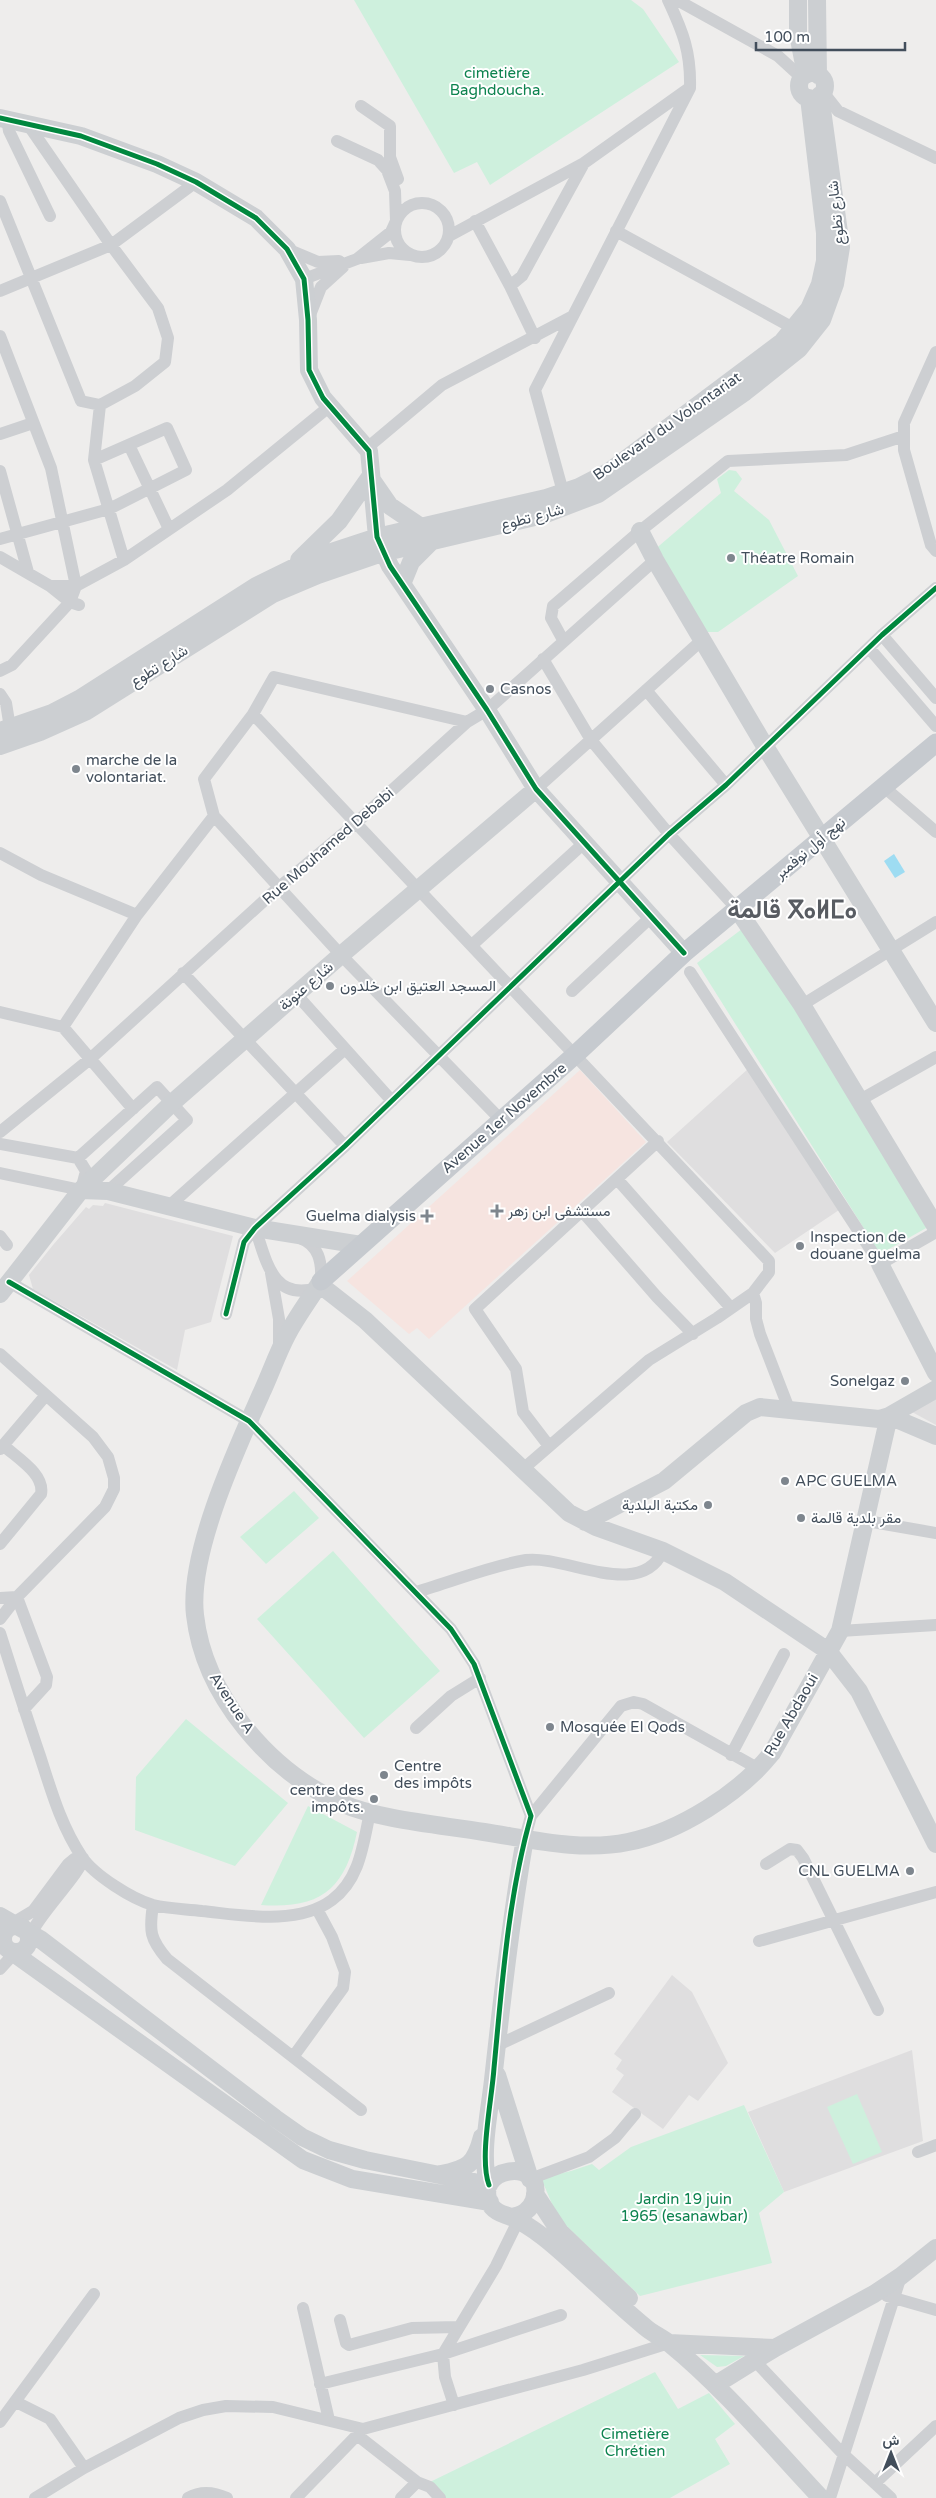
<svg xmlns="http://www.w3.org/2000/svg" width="936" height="2498" viewBox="0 0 936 2498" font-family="'Varela Round',Vazirmatn,'Noto Sans Tifinagh',sans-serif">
<rect width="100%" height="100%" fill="#eeedec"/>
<!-- education -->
<path fill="#dfdedf" d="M749,1068L839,1210L775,1253L667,1142Z
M105,1203L233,1236L211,1322L185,1330L177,1370L33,1289L29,1275L53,1245L86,1207L89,1209L93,1205L103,1206Z
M936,1393V1425L912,1412Z
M672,1975L692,1992L728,2063L698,2101L689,2095L663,2129L612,2092L624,2075L616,2069L622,2060L614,2054Z
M912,2050L923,2141L784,2192L748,2112Z"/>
<!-- medical -->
<path fill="#f6e4e0" d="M580,1070L646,1142L429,1339L417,1328L409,1334L347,1281Z"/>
<!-- green -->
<path fill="#cef0dd" d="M354,0H631L643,9L679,62L490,185L477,162L454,173Z
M729,470L736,471L742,479L734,491L769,520L798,576L718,632H703L653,551L721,493L717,479Z
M746,926L928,1227L880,1254L697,963Z
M294,1491L319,1518L266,1564L240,1537Z
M333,1551L440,1671L364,1738L257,1619Z
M186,1719L288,1803L235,1866L135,1830L136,1777Z
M308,1806L357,1832C345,1890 320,1909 261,1905Z
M857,2094L882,2152L853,2164L827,2107Z
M744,2105L784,2192L759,2213L772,2263L640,2296L558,2218L541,2178L571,2171L592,2164L599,2170L631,2147Z
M700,2355L744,2356L726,2366L717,2367Z
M655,2372L678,2409L709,2393L735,2424L715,2439L730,2464L670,2498H444L430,2482Z"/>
<!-- water -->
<path fill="#9edcf2" d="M894,854L905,872L895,878L884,861Z"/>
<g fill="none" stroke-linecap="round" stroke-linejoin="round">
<!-- street -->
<path stroke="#cdcfd2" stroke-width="12" d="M677,0L778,56L802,78
M823,92L838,111L936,158
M361,106L390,126V157L398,179
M7,119L9,131L50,216
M0,201L81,401L100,405L135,386L165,362L168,338L158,308L111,245L27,123
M395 230a27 27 0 1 1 54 0a27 27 0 1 1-54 0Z
M475,221L510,286L535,338
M616,231L795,329
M449,236L584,163L688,89
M287,249L318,262L339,261
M361,258L389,253L410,255
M304,279L357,259L391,232L396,221L395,191L387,170L378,160L337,141
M510,286L522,276L584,163
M0,291L111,245L196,182
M310,315L321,287L343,267
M0,336L51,468L76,586L70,602L12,665L0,671
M936,352L904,423V450L931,545L936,551
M100,405L94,460L124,560
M0,434L33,423
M129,445L169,529
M367,448L442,385L571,317
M0,471L28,572
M563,492L535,390L690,88C691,52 683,32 668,0
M0,539L109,509L186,470L167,428L94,460
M0,557L50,586L70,602L79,605
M50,586H76L124,560L227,490L330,406
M882,635L936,698
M563,640L551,618L553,606L640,531L728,461L846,455L904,436
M869,648L936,726
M543,659L591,740L669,834L737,909
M646,690L726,785
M0,694L6,703L10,728
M253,714L769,1261V1272L753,1293L756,1303V1319L760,1334L789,1409
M884,787L936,832
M536,789L702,640
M214,816L341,955L501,1120
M0,853L41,875L137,915
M472,945L584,843
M690,972L880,1264L936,1232
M183,973L345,1146
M572,991L651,917
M296,994L392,1101
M802,1005L936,922
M0,1012L63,1027L133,1109
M63,1027L137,915L214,816L204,779L253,714L274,677L467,722
M860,1100L936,1057
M0,1132L90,1059L278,888L357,822L467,722L487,710L655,560
M0,1144L78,1158L86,1171L81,1190L0,1173
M78,1158L157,1087L187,1120L108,1191
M617,1179L731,1308
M169,1206L345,1049
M582,1211L657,1297L693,1334
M255,1228C266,1259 272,1302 317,1288
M0,1236L7,1245
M300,1238C319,1245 322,1262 321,1281
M271,1273L279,1319V1348
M9,1282L249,1421L451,1629L474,1664L531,1816L525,1838
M226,1314L244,1242L255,1228L345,1146L669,834L726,785L882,635L936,588
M0,1354L93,1437L108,1457L114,1478V1489L105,1507L17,1597L0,1598
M549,1446L523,1412L516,1369L475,1309L658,1141
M0,1449L46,1395
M523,1469L649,1360L717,1318L753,1293
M867,1521L936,1533
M0,1544L41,1494C45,1474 17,1458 3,1445
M416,1592C452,1582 489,1566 526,1560C566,1555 640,1601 663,1551
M0,1619L17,1597L47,1677L46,1685L24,1709
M840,1631L936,1625
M0,1633C13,1674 26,1715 40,1756C51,1790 61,1826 82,1857C94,1875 132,1899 153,1905C169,1909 186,1909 202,1911C242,1915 297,1926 332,1900C360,1879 363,1845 370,1812
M416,1728L451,1696L480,1678
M731,1755L784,1654
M531,1816L621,1706L634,1702L643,1704L759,1769
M766,1864L790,1849L797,1850L803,1858L878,2010
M153,1905C149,1931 150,1939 167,1959L361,2110
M9,1927L13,1923L33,1911L68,1864L74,1859L83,1858C83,1871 36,1917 29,1938
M759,1941L936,1892
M0,1944L3,1936
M0,1969L11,1957L21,1951
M496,2046L609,1993
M293,2057L343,1988L345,1972L332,1937L317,1909
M918,2152L936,2145
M530,2179L589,2157L615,2138L635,2114
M887,2296L936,2310
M303,2308L329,2420
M340,2320L346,2343L349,2345L412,2328L458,2327
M755,2361L843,2454L891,2498
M320,2384L443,2354L561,2315
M16,2402L50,2419L84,2468
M454,2405L445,2377L443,2354L496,2266L518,2221
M0,2422L94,2294
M357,2435L417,2482L430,2487L440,2498
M876,2482L936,2426
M35,2498L84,2468L179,2418L203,2410L226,2406L273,2407L363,2429L583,2370L669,2343
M188,2498C200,2491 214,2492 227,2498
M296,2498L363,2429
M401,2498L417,2482
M830,2498L901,2276"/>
<!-- secondary -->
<path stroke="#cccfd2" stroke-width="18" d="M798,0V34L806,75
M817,0L818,75
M799 86a13 13 0 1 1 26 0a13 13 0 1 1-26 0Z
M0,118L81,136L157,164L196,182L256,218L287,249L304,279L308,320L309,370L323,398L369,451L377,537L390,566L487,710L536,789L684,953
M372,480L390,506L421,527
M640,531L655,560L766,748L936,1023
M299,560L339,521L370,477
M402,584L411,562L432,541
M0,731L52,713L79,699L256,586L313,558L377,537L546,498L579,487L610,471L782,342L809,309L820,284L825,261V233L809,98
M0,746L40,732L87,711L273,594L318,575L382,553L543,515L598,494L745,392L799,349L822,320L835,284L841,247L820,95
M737,909L802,1005L936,1227
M81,1190L108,1191L255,1228L361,1245
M880,1264L936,1373
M321,1281C310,1299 297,1316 287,1335C277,1354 270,1375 261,1394C236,1450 188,1554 195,1615C204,1695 269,1771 341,1803C379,1820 442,1825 484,1832C530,1839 581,1852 628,1842C679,1832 740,1793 772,1753L840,1631L889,1416
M319,1284L365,1320L569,1513L596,1527L663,1551L725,1582L828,1651L859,1691L936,1844
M0,1294L81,1190L172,1103L341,955L536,789
M889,1416L936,1436
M585,1522L664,1481L746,1413L760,1407L879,1419L889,1416L936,1389
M0,1916L40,1939L275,2118L302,2137L329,2150L365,2160L489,2185
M3 1939a13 13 0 1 1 26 0a13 13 0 1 1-26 0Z
M12,1952L303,2160L352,2179L490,2202
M497,2075L530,2179
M441,2174C468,2169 475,2164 482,2137
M489,2185C479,2158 490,2109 493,2080C502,1999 511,1919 525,1838
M535,2194L560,2232L629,2298
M511,2217C522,2215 530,2211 534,2200C547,2154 467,2168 492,2207C498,2214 504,2214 511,2217C536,2228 558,2249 578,2267C600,2287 622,2308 645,2327C653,2334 663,2338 670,2344C725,2389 772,2446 821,2498
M669,2343L775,2348
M715,2385L775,2348L874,2294L901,2276L936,2248"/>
<!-- primary -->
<path stroke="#c6cacf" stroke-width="19" d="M321,1281L576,1054L684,953L936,743"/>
<defs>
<path id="cycleway" d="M0,118L81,136L157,164L196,182L256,218L287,249L304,279L308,320L309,370L323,398L369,451L377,537L390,566L487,710L536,789L684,953
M9,1282L249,1421L451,1629L474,1664L531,1816C508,1897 502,1985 494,2068C492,2099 479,2158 489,2185
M226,1314L244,1242L255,1228L345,1146L669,834L726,785L882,635L936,588"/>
</defs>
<!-- cycleway casing -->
<use href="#cycleway" stroke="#fff" stroke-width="8"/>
<!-- cycleway -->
<use href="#cycleway" stroke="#00873e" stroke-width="5"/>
</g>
<!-- markers -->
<g fill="#7e868e" stroke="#fff" stroke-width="2">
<circle cx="731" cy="558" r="5"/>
<circle cx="490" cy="689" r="5"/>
<circle cx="76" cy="769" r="5"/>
<circle cx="330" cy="986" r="5"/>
<path d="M494.5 1203.5h5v5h5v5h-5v5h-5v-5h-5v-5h5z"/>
<path d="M424.5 1208.5h5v5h5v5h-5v5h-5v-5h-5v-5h5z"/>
<circle cx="800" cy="1246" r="5"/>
<circle cx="905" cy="1381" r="5"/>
<circle cx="785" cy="1481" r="5"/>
<circle cx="708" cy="1505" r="5"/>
<circle cx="801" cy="1518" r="5"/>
<circle cx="550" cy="1727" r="5"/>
<circle cx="384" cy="1775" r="5"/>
<circle cx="374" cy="1799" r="5"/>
<circle cx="910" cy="1871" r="5"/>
</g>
<g text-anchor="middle" stroke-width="4" stroke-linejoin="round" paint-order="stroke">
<!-- park labels -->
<g font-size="15" fill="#0d834f" stroke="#fff">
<text x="497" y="78">cimetière<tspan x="497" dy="17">Baghdoucha.</tspan></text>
<text x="684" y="2204">Jardin 19 juin<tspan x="684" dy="17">1965 (esanawbar)</tspan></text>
<text x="635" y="2439">Cimetière<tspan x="635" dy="17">Chrétien</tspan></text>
</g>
<!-- street labels -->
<g font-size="15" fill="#424e5b" stroke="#fff">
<text transform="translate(836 213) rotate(-96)" y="5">شارع تطوع</text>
<text transform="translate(667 426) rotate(-35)" y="5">Boulevard du Volontariat</text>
<text transform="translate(532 517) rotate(-15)" y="5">شارع تطوع</text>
<text transform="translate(159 666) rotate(-32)" y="5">شارع تطوع</text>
<text transform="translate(328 846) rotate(-41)" y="5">Rue Mouhamed Debabi</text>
<text transform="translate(810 848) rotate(-40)" y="5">نهج أول نوفمبر</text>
<text transform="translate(306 986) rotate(-41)" y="5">شارع عنونة</text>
<text transform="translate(504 1118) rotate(-41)" y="5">Avenue 1er Novembre</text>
<text transform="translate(232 1703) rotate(57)" y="5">Avenue A</text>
<text transform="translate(791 1715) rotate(-60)" y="5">Rue Abdaoui</text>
</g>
<!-- poi labels -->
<g font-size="15" fill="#424e5b" stroke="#fff" text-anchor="start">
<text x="741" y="563">Théatre Romain</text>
<text x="500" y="694">Casnos</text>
<text x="86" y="765">marche de la<tspan x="86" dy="17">volontariat.</tspan></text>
<text x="340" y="991">المسجد العتيق ابن خلدون</text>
<text x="508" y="1216">مستشفى ابن زهر</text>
<text x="416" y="1221" text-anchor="end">Guelma dialysis</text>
<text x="810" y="1242">Inspection de<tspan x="810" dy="17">douane guelma</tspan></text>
<text x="895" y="1386" text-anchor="end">Sonelgaz</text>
<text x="795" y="1486">APC GUELMA</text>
<text x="698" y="1510" text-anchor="end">مكتبة البلدية</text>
<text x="811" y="1523">مقر بلدية قالمة</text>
<text x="560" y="1732">Mosquée El Qods</text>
<text x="394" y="1771">Centre<tspan x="394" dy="17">des impôts</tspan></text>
<text x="364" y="1795" text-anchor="end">centre des<tspan x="364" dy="17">impôts.</tspan></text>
<text x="900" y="1876" text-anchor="end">CNL GUELMA</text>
</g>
<!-- town labels -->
<g font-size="25" font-weight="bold" fill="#585c62" stroke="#fff">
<text x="792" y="918">قالمة ⴳⴰⵍⵎⴰ</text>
</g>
</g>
<!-- north arrow -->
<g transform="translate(891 2453)" stroke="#ffffff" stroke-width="4" paint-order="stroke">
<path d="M0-4L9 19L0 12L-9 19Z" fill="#424e5b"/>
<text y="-8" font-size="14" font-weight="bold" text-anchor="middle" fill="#424e5b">ش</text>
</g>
<!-- scale -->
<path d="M756 42v8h149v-8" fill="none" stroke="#424e5b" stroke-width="2.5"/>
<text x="764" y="42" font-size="15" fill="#424e5b" stroke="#ffffff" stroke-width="4" paint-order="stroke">100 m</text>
</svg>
